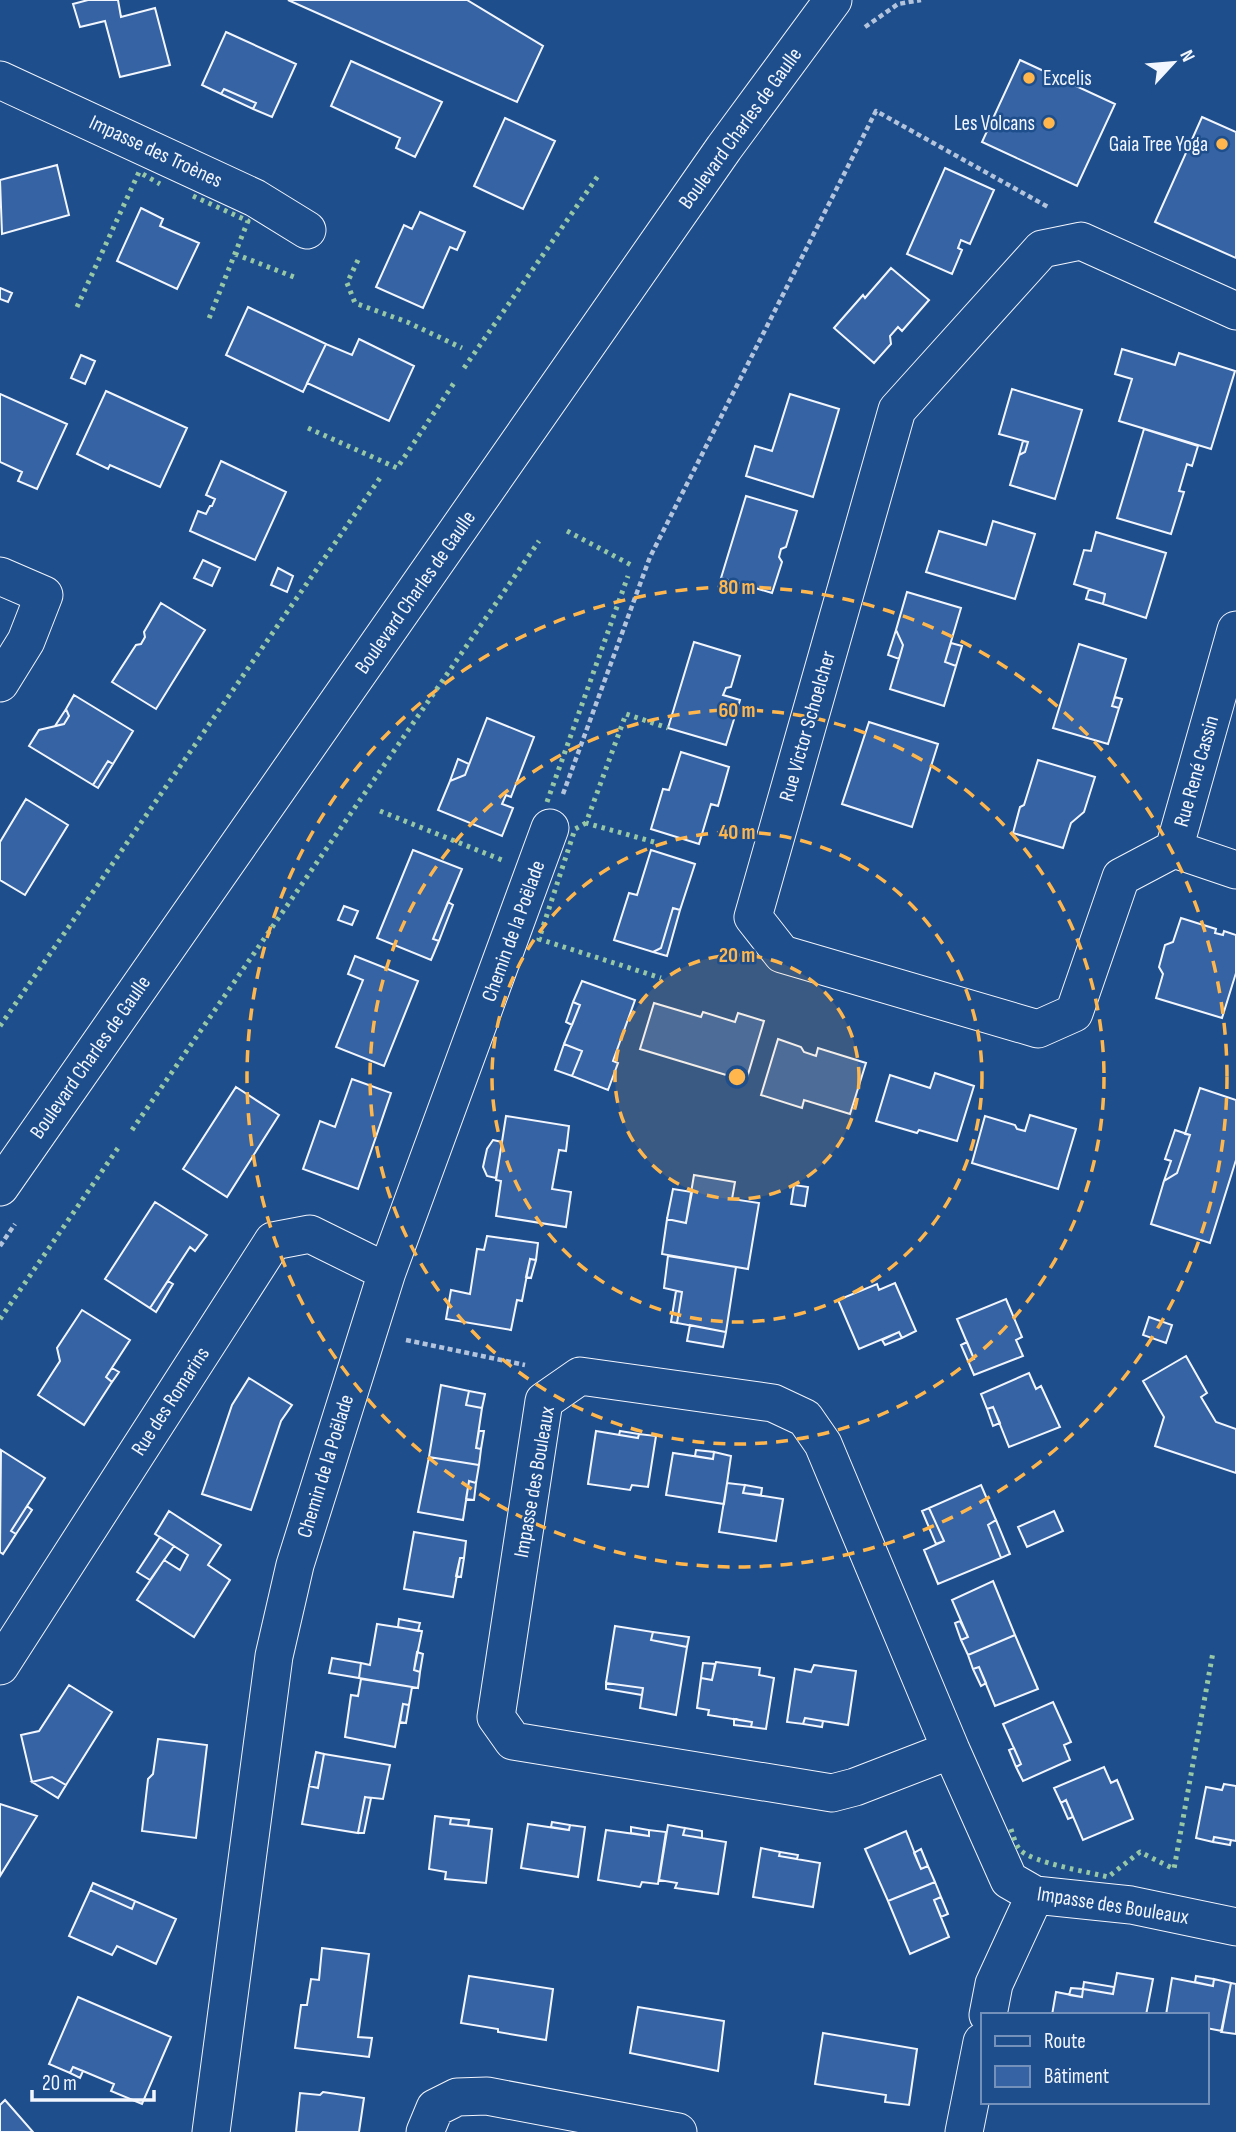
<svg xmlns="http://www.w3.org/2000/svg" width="1236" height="2132" viewBox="0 0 1236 2132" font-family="'Sofia Sans Condensed',sans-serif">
<rect width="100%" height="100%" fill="#1f4e8c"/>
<!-- building -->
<path fill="#3563a3" stroke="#f2f6ff" stroke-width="2" d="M88,0H118L121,17L155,8L170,65L120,77L105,21L80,27L73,4Z
M288,0H467L543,46L517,102Z
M226,32L296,64L272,117L253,109L256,103L224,89L221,94L202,85Z
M1020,60L1115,104L1077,186L982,142Z
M351,61L442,102L415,157L396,148L400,138L331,106Z
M224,89L256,103L253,109L221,94Z
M1202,117L1236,132V258L1155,222Z
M505,118L555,141L523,209L474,186Z
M57,165L69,215L2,234L0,180Z
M945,168L994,190L970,244L961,240L958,248L962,250L952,274L907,254Z
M141,208L163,219L160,226L199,243L177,289L117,261Z
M420,212L465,232L457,250L450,247L423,308L376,287L404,225L412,229Z
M891,268L929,300L902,331L898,327L890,336L891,344L874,363L834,328L863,295L865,298Z
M0,288L12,293L8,302L0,299Z
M248,307L326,344L303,392L226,355Z
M359,339L414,366L389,421L307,383L326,344L352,355Z
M1122,349L1175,365L1179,353L1235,371L1211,449L1119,421L1132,379L1115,374Z
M81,355L95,361L85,384L71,378Z
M1012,389L1082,410L1055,499L1010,485L1019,455L1025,452L1028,442L999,434Z
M106,391L187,428L160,487L110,465L108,469L77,454Z
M0,394L67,424L37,489L18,481L22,472L0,462Z
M790,394L839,409L813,497L746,476L755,446L772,451Z
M1144,429L1198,446L1192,466L1187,464L1179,491L1184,492L1171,534L1117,518Z
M1023,441L1028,442L1025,452L1019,455Z
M221,461L286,492L255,560L190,531L198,511L206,514L210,506H212L215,499L206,495Z
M746,496L797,511L786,547L781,549L779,557L782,562L772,593L721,578Z
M993,521L1035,534L1015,599L926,572L939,531L986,545Z
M1096,532L1166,553L1146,618L1103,604L1105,594L1074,584L1084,550L1091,551Z
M203,560L220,568L212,586L194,578Z
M278,568L293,576L287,592L271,585Z
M1089,589L1105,594L1103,604L1086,599Z
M907,592L961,608L945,662L956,666L944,706L890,689L903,645L896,630Z
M161,603L205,630L156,709L112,682L136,645L141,644L145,637L144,632Z
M896,630L903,645L899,659L888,655Z
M694,642L740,656L731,687L726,688L723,695L740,700L726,745L668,728Z
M951,643L962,646L956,666L945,662Z
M1079,644L1126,659L1112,706L1119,708L1108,744L1053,728Z
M74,695L133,731L113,764L108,761L93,785L29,746L39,730L64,724L69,716L66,709Z
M1115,697L1122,699L1119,708L1112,706Z
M66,709L69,716L64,724L55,726Z
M487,718L534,737L511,797L506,795L502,804L513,808L502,836L438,810L450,781L465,775Z
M869,722L938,744L912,827L842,804Z
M681,752L729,767L718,806L711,804L699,844L651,829L663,789L669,790Z
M458,759L469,764L465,775L450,781Z
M1038,760L1095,777L1084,812L1071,823L1063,848L1013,833L1020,807L1024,805Z
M108,761L113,764L98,788L93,785Z
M26,799L68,825L25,895L0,880V842Z
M413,850L462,869L433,939L439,941L431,960L377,938Z
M651,850L695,864L680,910L673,908L661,948L653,952L614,940L629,893L637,895Z
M448,902L453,905L439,941L433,939Z
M344,906L358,911L352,925L338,920Z
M673,908L680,910L667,956L653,952L661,948Z
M1181,918L1216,929L1215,933L1223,935L1224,931L1236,935V973L1222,1018L1156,998L1163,974L1159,967L1165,945L1173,942Z
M355,956L418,981L384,1066L336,1047L363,980L348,974Z
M582,981L635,1000L613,1061L618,1063L608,1090L572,1076L582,1051L564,1044L580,1005L573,1002Z
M573,1002L580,1005L572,1025L566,1022Z
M654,1003L701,1017L703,1012L735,1022L738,1013L764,1021L746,1081L640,1049Z
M778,1039L801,1047L804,1052L816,1056L818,1048L866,1063L850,1114L804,1100L802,1108L761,1095Z
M564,1044L582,1051L572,1076L555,1070Z
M935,1073L974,1086L957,1141L919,1130L917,1133L876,1121L890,1075L930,1088Z
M352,1079L391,1093L358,1189L303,1169L320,1121L335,1127Z
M236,1087L279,1115L227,1197L183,1169Z
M1200,1088L1236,1100V1160L1210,1243L1151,1224L1164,1181L1177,1173L1190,1135L1185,1134Z
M1030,1115L1076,1129L1058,1189L972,1163L985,1116L1015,1125L1017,1129L1025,1131Z
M506,1116L569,1126L566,1151L559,1150L552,1189L571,1192L566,1227L496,1216L501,1181L496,1180Z
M1175,1130L1190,1135L1177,1173L1164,1181L1171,1161L1165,1159Z
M493,1140L502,1142L496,1178L487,1176L483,1167L487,1149Z
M694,1175L735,1182L732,1199L759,1203L748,1269L662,1254L667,1219L686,1223Z
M794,1185L808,1187L805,1206L791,1204Z
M673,1189L692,1192L686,1223L667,1219Z
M155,1202L207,1235L195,1251L190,1247L150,1308L105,1279Z
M487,1236L538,1243L536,1260L530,1259L522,1301L517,1300L511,1330L446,1319L451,1290L470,1294L477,1249L484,1250Z
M668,1256L736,1267L726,1332L677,1323L682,1292L664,1288Z
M530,1259L536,1260L531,1278L526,1277Z
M168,1281L173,1284L156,1312L150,1308Z
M895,1283L916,1331L902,1338L899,1332L859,1349L838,1300L877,1284L879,1290Z
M676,1291L682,1292L677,1323L671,1322Z
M1006,1299L1022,1337L1016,1340L1023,1356L974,1375L968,1361L974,1359L957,1319Z
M82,1310L130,1340L106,1377L112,1382L84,1425L38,1395L60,1361L57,1348Z
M1149,1317L1172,1325L1166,1343L1143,1335Z
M690,1325L726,1332L723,1347L687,1341Z
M899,1332L902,1338L885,1345L882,1340Z
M967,1342L974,1359L968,1361L961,1345Z
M1186,1356L1207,1393L1201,1397L1216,1422L1236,1429V1473L1155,1446L1164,1417L1143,1381Z
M112,1368L119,1372L112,1382L106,1377Z
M1029,1373L1036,1389L1041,1386L1060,1427L1009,1447L993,1407L987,1409L981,1394Z
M249,1378L292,1405L281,1421L251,1510L202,1494L232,1405Z
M441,1385L469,1391L466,1405L482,1408L476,1448L481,1449L479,1465L429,1457Z
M469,1391L485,1394L482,1408L466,1405Z
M993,1407L1000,1423L993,1426L987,1409Z
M479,1431H484L481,1449L476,1448Z
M596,1431L638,1438L639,1434L656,1436L648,1487L632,1485L630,1490L588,1484Z
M620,1431L639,1434L638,1438L619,1435Z
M1,1450L45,1478L11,1531L16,1534L3,1554L0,1552Z
M696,1450L714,1452L713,1459L695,1456Z
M714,1452L731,1456L724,1504L666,1495L673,1453L713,1459Z
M429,1457L479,1465L476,1483L469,1481L463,1520L418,1512Z
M469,1481L476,1483L474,1500L466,1499Z
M727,1483L745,1485L743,1493L783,1499L776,1541L719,1532Z
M745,1485L762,1488L761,1495L743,1493Z
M981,1485L996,1520L988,1525L1001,1558L938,1584L924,1550L944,1541L929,1508Z
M27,1506L32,1510L16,1534L11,1531Z
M929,1508L944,1541L936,1544L922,1511Z
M169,1511L221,1545L208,1565L230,1580L194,1637L137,1600L164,1560L180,1570L188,1555L155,1534Z
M1054,1511L1063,1531L1027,1547L1018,1527Z
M996,1520L1010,1554L1001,1558L988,1525Z
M414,1532L466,1541L464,1558H460L453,1597L404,1589Z
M160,1537L174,1546L150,1580L137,1572Z
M460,1558H464L461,1577L456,1576Z
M993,1581L1015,1635L968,1655L961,1640L968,1637L952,1600Z
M399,1619L420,1623L418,1631L398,1627Z
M960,1621L968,1637L961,1640L955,1623Z
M377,1624L422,1631L414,1670L420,1672L418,1688L359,1678L361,1663L370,1665Z
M615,1626L653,1632L651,1640L687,1647L676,1715L640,1708L643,1688L606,1683Z
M653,1632L689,1637L687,1647L651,1640Z
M1015,1635L1038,1689L995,1706L979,1667L973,1669L968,1655Z
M417,1652L423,1654L420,1672L414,1670Z
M332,1658L361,1663L359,1678L329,1673Z
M716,1662L760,1668L759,1675L774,1678L766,1729L751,1727L752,1722L708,1715L709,1710L697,1708L701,1678L712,1680Z
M703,1663L715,1664L712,1680L701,1678Z
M814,1665L856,1671L848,1725L805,1718L803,1724L787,1722L795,1669L811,1672Z
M979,1667L986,1683L981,1686L973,1669Z
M361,1679L412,1687L409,1705L403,1704L395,1747L345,1737L351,1695L358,1696Z
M606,1683L643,1688L642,1695L606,1689Z
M69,1685L112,1712L66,1785L52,1777L32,1782L21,1735L39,1731Z
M1053,1702L1071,1742L1064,1745L1070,1760L1023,1781L1016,1767L1021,1764L1003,1724Z
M403,1704L409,1705L406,1723L400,1722Z
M805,1718L823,1721L822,1727L803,1724Z
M734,1719L752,1722L751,1727L734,1725Z
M158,1739L207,1745L196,1838L142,1831L148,1779L153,1774Z
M1014,1748L1021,1764L1016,1767L1009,1750Z
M316,1752L324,1754L318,1788L309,1786Z
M324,1754L390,1765L383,1799L365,1797L358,1833L302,1824L309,1786L318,1788Z
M1104,1767L1111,1783L1117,1780L1133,1819L1083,1840L1066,1800L1061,1803L1054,1788Z
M52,1777L66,1785L58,1798L32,1782Z
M1224,1784L1236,1786V1841L1214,1837L1213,1842L1196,1838L1206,1787L1222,1790Z
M365,1797L371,1798L364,1833H358Z
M1066,1800L1073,1817L1068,1819L1061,1803Z
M0,1804L37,1816L0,1876Z
M435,1816L451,1818L450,1824L492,1829L486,1883L445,1879L446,1872L429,1869Z
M451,1818L469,1820L468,1826L450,1824Z
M552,1822L570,1825L569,1830L551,1827Z
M528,1824L569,1830L570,1825L585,1827L578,1877L521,1868Z
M668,1825L685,1828L683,1835L726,1842L718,1894L675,1888L677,1883L659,1880Z
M631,1827L649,1830V1836L631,1833Z
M685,1828L702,1831V1838L683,1835Z
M606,1830L649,1836V1830L666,1832L658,1884L642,1882L640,1887L598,1880Z
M906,1831L921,1869L928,1866L935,1882L888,1901L865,1849Z
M1214,1837L1231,1840L1230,1845L1213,1842Z
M761,1848L780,1852L779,1856L820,1863L813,1907L753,1897Z
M921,1849L928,1866L921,1869L914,1853Z
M780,1852L798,1855L797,1859L779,1856Z
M935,1882L941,1897L934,1900L949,1937L910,1954L888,1901Z
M93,1883L135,1901L132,1909L90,1890Z
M90,1890L132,1909L135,1901L176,1919L156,1964L117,1946L112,1955L69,1936Z
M941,1897L948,1914L941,1917L934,1900Z
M322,1948L369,1954L358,2037L372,2038L369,2057L295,2048L301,2005H307L311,1979L319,1980Z
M1117,1973L1153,1979L1146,2015H1052L1056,1992L1082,1997L1083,1989L1113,1994Z
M469,1976L553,1989L546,2040L498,2032V2029L461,2023Z
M1196,1976L1214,1979L1213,1986L1195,1982Z
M1172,1978L1213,1986L1214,1979L1231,1983L1222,2031L1206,2028V2015H1166Z
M1084,1982L1114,1987L1113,1994L1083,1989Z
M1231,1983L1236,1984V2034L1221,2032Z
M1071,1988L1083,1989L1082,1997L1069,1995Z
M78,1997L171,2037L142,2104L111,2091L114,2084L83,2071L73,2067L70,2073L49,2064Z
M638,2007L724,2021L718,2071L630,2053Z
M823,2033L917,2049L909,2105L885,2102L886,2095L815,2084Z
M73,2067L83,2071L80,2078L70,2073Z
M323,2092L364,2098L359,2132H296L300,2093L320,2095Z
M5,2100L33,2132H0V2105Z"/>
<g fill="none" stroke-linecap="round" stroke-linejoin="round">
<defs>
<path id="minor" d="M0,80L255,198L307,230
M0,576L44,595L26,641L0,683
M1236,630L1174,849L1236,870
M1174,849L1121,877L1074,1013L1038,1029L782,954L753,917L897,410L1042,249L1081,241L1236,311
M0,1187L724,148L833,0
M0,1666L273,1241L310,1234L387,1272
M951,1750L855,1787L832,1793L513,1741L496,1717L544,1401L580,1376L773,1403L805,1418L823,1444L951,1750L1009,1880L1035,1895L1131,1905L1236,1927
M988,2015L994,1984L1035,1895
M211,2132L274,1656L295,1565L387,1272L550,828
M425,2132L435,2108L457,2097L487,2096L678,2132
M964,2132L982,2042"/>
</defs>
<!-- minor casing -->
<use href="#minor" stroke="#f2f6ff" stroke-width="39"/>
<!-- path -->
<path stroke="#b3c4dc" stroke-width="4.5" stroke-dasharray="5 3.5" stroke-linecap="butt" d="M865,27L898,4L921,0
M563,794L650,557L876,111L1048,207
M0,1246L15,1224
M406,1340L525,1365"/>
<!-- minor -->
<use href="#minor" stroke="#1f4e8c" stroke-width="37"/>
<!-- hedge -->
<path stroke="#97c8a6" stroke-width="5" stroke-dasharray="3.5 5" stroke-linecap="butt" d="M193,196L248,221L208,321
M235,254L294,277
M358,260L347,283L355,303L407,322L462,348
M77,307L139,172L160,184
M464,368L600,173
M308,428L397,468L454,383
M567,531L633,566
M547,802L628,576
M380,811L502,860
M586,823L575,829L539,939L661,978
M654,842L586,823L626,714L668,728
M0,1026L380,478
M132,1130L539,541
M0,1319L118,1148
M1011,1829C1013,1835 1016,1846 1020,1850C1033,1863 1089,1872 1108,1877L1140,1852L1174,1869L1213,1652"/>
</g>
<!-- distance rings -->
<circle cx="737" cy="1077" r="122" fill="#ffb74d" fill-opacity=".12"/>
<g fill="none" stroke="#ffb74d" stroke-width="3.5" stroke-dasharray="12 9">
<circle cx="737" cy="1077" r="122"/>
<circle cx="737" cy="1077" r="245"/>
<circle cx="737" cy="1077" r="367"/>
<circle cx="737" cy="1077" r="490"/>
</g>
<!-- markers -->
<g fill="#ffb74d" stroke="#1f4e8c" stroke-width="2.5">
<circle cx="1029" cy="78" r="7"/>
<circle cx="1049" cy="123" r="7"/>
<circle cx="1222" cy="144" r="7"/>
</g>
<g text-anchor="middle" stroke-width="5" stroke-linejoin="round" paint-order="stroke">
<!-- poi labels -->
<g font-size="21" fill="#f2f6ff" stroke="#1f4e8c" text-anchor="end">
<text x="1043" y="85" text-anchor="start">Excelis</text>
<text x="1035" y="130">Les Volcans</text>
<text x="1208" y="151">Gaia Tree Yoga</text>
</g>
<!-- street labels -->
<g font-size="21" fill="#f2f6ff" stroke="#1f4e8c">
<text transform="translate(740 128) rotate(-54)" y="7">Boulevard Charles de Gaulle</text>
<text transform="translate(156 151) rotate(25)" y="7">Impasse des Troènes</text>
<text transform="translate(415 592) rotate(-55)" y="7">Boulevard Charles de Gaulle</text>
<text transform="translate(807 726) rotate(-74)" y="7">Rue Victor Schoelcher</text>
<text transform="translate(1196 771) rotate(-74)" y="7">Rue René Cassin</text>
<text transform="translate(513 931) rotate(-70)" y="7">Chemin de la Poëlade</text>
<text transform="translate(90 1057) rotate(-55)" y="7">Boulevard Charles de Gaulle</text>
<text transform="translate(170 1401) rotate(-57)" y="7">Rue des Romarins</text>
<text transform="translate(325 1466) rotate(-73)" y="7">Chemin de la Poëlade</text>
<text transform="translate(534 1482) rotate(-80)" y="7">Impasse des Bouleaux</text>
<text transform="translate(1113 1905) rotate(9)" y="7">Impasse des Bouleaux</text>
</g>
</g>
<circle cx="737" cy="1077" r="10" fill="#ffb74d" stroke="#1f4e8c" stroke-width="3.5"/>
<g font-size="21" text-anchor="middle" font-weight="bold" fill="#ffb74d" stroke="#1f4e8c" stroke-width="5" stroke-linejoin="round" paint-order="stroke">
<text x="737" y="594">80 m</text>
<text x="737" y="717">60 m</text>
<text x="737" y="839">40 m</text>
<text x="737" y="962">20 m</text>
</g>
<!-- legend -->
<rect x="981" y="2013" width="228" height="91" fill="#1f4e8c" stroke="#7391ba" stroke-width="2"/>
<rect x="995" y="2036" width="35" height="10" fill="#1f4e8c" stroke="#7391ba" stroke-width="2"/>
<text x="1044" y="2048" font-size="21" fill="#f2f6ff">Route</text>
<rect x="995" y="2066" width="35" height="21" fill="#3563a3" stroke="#7391ba" stroke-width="2"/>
<text x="1044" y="2083" font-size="21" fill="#f2f6ff">Bâtiment</text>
<!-- north arrow -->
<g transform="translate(1173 63) rotate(64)" stroke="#1f4e8c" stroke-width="5" paint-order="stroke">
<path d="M0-5L12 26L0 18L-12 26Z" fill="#f2f6ff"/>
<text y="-10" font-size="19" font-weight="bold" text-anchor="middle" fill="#f2f6ff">N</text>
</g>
<!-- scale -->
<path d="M32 2090v10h122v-10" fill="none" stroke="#f2f6ff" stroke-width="3.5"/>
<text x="42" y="2090" font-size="21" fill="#f2f6ff" stroke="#1f4e8c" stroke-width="5" paint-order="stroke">20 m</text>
</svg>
